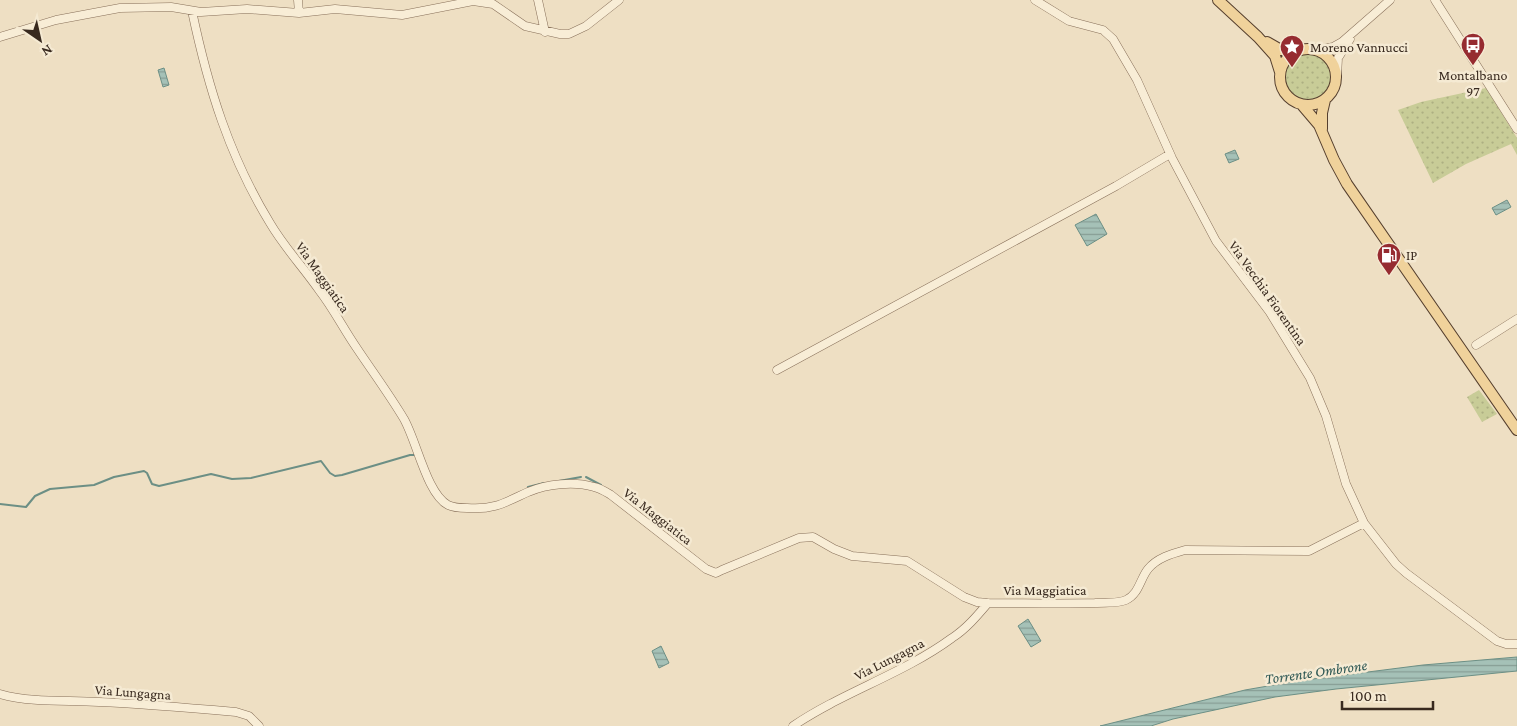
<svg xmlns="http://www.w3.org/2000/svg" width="1517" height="726" viewBox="0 0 1517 726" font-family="'Crimson Pro',serif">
<defs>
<pattern id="grass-dots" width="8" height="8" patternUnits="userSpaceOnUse" patternTransform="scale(1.25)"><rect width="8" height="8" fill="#c8cc97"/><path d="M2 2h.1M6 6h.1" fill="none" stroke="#adaf82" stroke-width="1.8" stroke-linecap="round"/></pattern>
<pattern id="water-rules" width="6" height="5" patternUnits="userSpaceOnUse" patternTransform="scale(1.25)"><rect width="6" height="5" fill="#a5c1b7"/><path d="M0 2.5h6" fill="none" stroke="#879d94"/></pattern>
</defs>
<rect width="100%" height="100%" fill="#eedfc3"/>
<!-- grass -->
<path fill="url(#grass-dots)" d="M1285 77a23 23 0 1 1 46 0a23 23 0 1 1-46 0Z
M1486,88L1517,138V155L1511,144L1466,164L1433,183L1398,110L1421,102Z
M1479,390L1497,414L1482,422L1467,397Z"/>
<!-- water -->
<path fill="url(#water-rules)" stroke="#6c8f85" d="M164,68L169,85L163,87L158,70Z
M1235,150L1239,159L1229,163L1225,154Z
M1507,200L1511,207L1496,215L1492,208Z
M1096,214L1107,234L1087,246L1075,225Z
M1028,619L1041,641L1031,647L1018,626Z
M661,646L669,663L659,668L652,651Z
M1517,657V671L1336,689L1275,697L1173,719L1151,726H1100L1245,690L1297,681L1423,665Z"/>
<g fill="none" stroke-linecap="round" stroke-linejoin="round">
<!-- stream -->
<path stroke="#6c8f85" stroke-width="2" d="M586,477L601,485
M559,481L581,477
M528,487L544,483
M0,504L26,507L35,496L50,489L94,485L114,477L144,471L147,473L152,484L159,486L211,474L232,479L251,478L321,461L330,473L335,476L342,475L410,455H415"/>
<defs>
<path id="minor" d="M298,0L299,13
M538,0L545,32
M1035,0L1069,21L1103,30L1113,39L1137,80L1172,158L1216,241L1269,311L1310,378L1326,416L1346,484L1364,523L1396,564L1406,573L1497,641L1506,644H1517
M1435,0L1517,129
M192,11C208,87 229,156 270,223C284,247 303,267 319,290C333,308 343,328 356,347C372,371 389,394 404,419C417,442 427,494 448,505C454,508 461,508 467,508C494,510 504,503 528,492C547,484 574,481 594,487C600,488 606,492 611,495L706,569L716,573L722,570L799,538L813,537L834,549L852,556L907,561L964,597L977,602L988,603C1024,603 1060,604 1095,603C1105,602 1117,604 1126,600C1139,594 1140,579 1148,569C1157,558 1171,554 1185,550L1309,551L1364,523
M0,37L56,20L120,8L171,7L201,12L247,9L299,13L335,9L402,15L473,1L493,4L525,26L560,34H569L586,26L619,0
M1317,50L1333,47L1342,42L1390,0
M1337,76L1338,58L1350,39
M1476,345L1517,319
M777,370L1116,186L1170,154
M0,694C32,703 66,700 99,702C144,704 190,708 236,712L249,716L259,726
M793,726C843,692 903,674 952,638C966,629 977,616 988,603"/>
<path id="major" d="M1218,0L1258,37L1275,56L1280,72
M1267,42L1281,50H1298
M1280 77a28 28 0 1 1 56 0a28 28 0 1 1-56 0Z
M1302,105L1319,125L1334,160L1347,184L1517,430
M1322,129V113L1325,100"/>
</defs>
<!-- minor casing -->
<use href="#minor" stroke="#88705a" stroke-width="9"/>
<!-- major casing -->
<use href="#major" stroke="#553f2e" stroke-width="12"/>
<!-- minor -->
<use href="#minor" stroke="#f8edd6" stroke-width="8"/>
<!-- major -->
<use href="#major" stroke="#f0d29b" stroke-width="10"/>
</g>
<!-- icons -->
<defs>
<symbol id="bus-pin" viewBox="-11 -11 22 30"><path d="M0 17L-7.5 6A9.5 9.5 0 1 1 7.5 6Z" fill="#962b30" stroke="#f5ead3"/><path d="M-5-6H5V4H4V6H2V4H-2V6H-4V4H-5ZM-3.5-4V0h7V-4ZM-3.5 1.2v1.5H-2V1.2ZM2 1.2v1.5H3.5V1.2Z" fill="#fff"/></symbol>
<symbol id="sight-pin" viewBox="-11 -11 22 30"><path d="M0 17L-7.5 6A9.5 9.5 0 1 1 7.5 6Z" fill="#962b30" stroke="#f5ead3"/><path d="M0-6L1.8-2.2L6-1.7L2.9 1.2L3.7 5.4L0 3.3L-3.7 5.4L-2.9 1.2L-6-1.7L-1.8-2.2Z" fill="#fff"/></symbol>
<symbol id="fuel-pin" viewBox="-11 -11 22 30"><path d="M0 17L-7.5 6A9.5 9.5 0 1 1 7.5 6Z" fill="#962b30" stroke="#f5ead3"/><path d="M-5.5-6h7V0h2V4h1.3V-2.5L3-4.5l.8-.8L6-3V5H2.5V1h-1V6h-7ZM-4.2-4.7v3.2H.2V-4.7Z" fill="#fff"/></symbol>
</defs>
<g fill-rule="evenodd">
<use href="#bus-pin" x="1459" y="31" width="28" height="38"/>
<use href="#sight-pin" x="1278" y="33" width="28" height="38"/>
<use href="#fuel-pin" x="1375" y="241" width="28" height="38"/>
</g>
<g text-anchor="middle" stroke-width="5" stroke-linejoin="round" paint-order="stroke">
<!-- poi labels -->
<g font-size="14" fill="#38291e" stroke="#f5ead3" text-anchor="start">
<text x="1310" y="52">Moreno Vannucci</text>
<text x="1473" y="80" text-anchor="middle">Montalbano<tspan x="1473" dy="16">97</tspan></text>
<text x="1406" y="260">IP</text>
</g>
<!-- street labels -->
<g font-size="14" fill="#38291e" stroke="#f5ead3">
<text transform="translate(323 277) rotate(55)" y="5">Via Maggiatica</text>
<text transform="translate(1268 293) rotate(55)" y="5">Via Vecchia Fiorentina</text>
<text transform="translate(658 516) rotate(38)" y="5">Via Maggiatica</text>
<text x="1045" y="595">Via Maggiatica</text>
<text transform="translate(889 659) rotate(-27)" y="5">Via Lungagna</text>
<text transform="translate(133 692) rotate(4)" y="5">Via Lungagna</text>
</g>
<!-- water labels -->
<g font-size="15" font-style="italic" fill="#2d5753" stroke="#f5ead3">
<text transform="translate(1316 672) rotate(-8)" y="5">Torrente Ombrone</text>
</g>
</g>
<!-- north arrow -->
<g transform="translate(40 40) rotate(146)" stroke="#f5ead3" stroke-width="4" paint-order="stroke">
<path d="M0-4L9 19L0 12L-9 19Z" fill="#38291e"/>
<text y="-8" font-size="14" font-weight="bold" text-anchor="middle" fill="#38291e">N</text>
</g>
<!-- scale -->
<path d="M1342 701v8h91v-8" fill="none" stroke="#38291e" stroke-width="2.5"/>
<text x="1350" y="701" font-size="15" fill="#38291e" stroke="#f5ead3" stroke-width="4" paint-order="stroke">100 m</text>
</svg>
